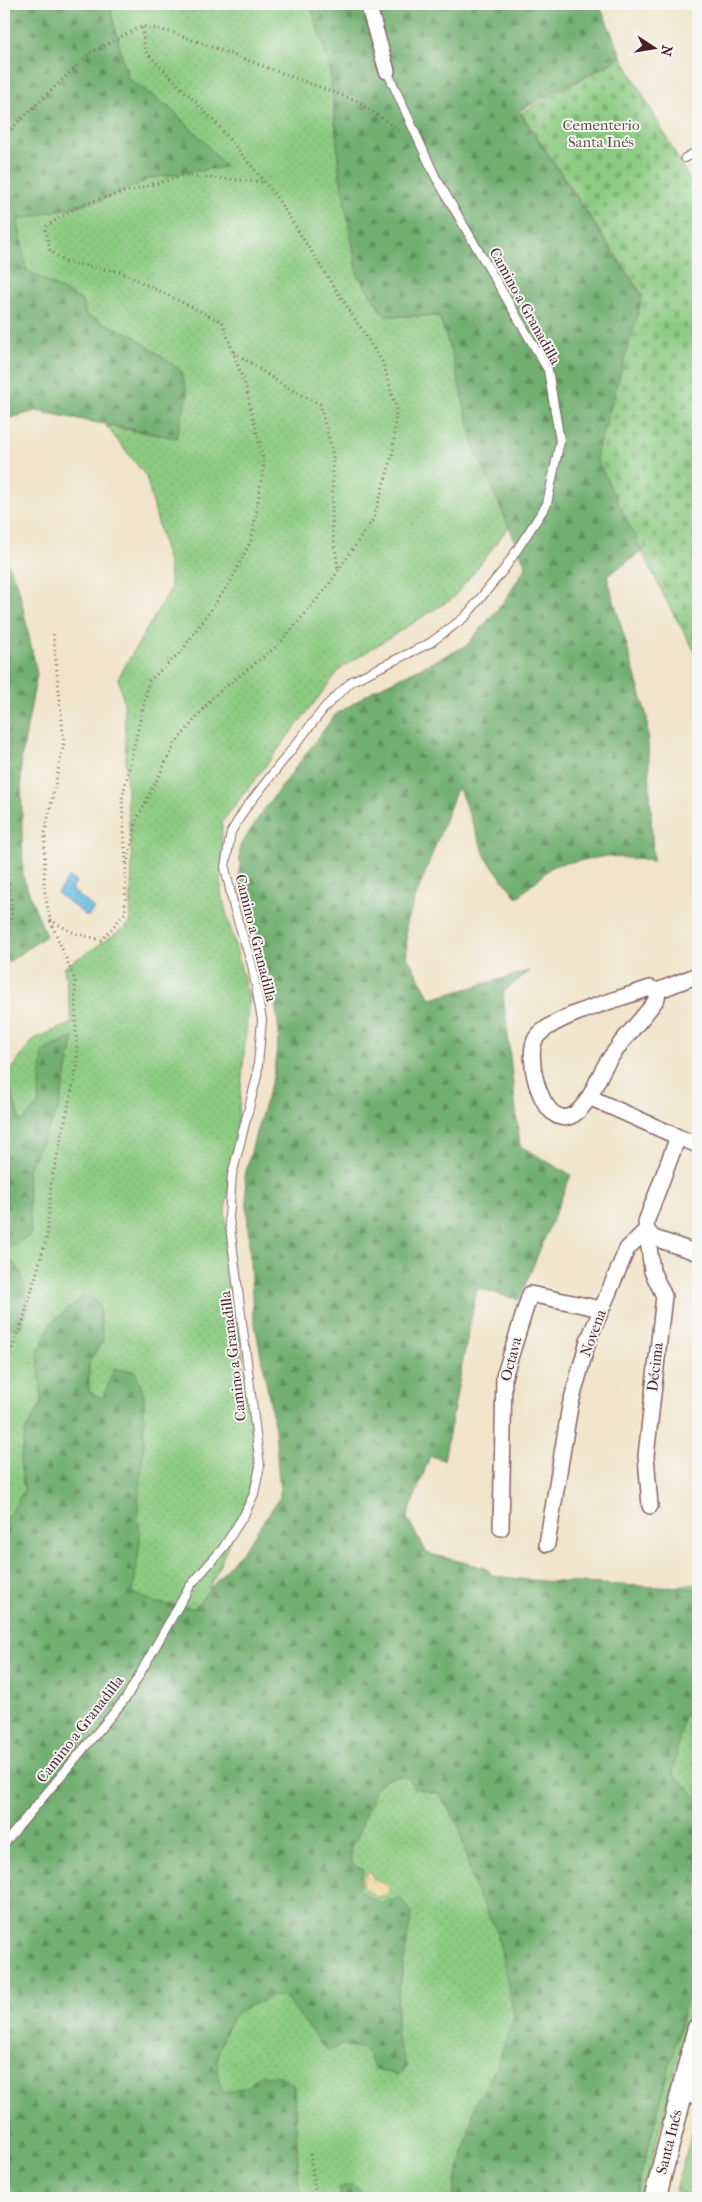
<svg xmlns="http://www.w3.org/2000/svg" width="702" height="2202" viewBox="0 0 702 2202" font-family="'IM FELL French Canon',serif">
<defs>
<pattern id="grass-dots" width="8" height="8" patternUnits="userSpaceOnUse" patternTransform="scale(1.25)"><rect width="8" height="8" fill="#8ccb82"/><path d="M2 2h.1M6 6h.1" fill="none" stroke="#7aae70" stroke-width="1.8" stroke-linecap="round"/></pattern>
<pattern id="forest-firs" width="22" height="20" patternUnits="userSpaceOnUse" patternTransform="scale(1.25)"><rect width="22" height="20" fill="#71af70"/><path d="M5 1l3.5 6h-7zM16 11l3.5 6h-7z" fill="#5f8e5c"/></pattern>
<pattern id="sand-dots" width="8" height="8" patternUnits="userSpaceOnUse" patternTransform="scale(1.25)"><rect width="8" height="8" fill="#eeda9e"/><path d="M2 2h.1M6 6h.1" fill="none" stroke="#cebb88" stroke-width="1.8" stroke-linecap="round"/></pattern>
<pattern id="cemetery-stones" width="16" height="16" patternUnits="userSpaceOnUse" patternTransform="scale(1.25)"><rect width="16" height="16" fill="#8ccb82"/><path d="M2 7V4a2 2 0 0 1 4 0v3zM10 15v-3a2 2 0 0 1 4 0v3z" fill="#7aae70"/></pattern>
</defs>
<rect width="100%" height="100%" fill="#f6f6f2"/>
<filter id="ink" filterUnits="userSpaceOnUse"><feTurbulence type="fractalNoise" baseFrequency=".02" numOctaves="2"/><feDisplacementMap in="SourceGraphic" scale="10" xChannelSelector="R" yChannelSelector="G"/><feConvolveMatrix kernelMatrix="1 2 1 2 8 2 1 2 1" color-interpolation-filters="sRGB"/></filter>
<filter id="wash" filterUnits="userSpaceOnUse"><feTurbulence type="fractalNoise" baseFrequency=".0096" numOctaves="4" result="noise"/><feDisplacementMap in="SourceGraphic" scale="20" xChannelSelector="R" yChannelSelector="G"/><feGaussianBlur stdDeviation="1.12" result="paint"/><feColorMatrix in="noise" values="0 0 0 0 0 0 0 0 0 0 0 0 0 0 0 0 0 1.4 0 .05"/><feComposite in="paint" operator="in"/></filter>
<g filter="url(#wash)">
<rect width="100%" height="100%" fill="#f1e4ca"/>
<!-- grass -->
<path fill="url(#grass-dots)" stroke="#6b7556" d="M109,4H151L196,8L202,4H310L330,66L340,176L385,316H439L453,358L474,446L509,526L489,553L453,598L341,668L222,822L221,893L249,998L240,1100L225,1214L256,1463L244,1509L200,1610L646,1590L698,1584V1981L642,2198H4V1079L34,1039L72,1023L64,968L130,924L132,861L127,799L124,703L118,678L171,588L168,562L146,476L106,426L176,438L134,336L86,315L82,301L26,270L17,220L101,200L151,178L224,166L204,141L170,108L128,78Z
M698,2113V2195L697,2198H691L675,2190Z"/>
<!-- forest -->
<path fill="url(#forest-firs)" stroke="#5e674e" d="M4,4H109L128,78L170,108L204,141L225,167L151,178L101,200L18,220L26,270L82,301L86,315L134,336L181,371L188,395L176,438L36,411L4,420Z
M151,4H202L196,8Z
M310,4H599L622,57L519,111L643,298L695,515L607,576L647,717L653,861L608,856L554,865L517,898L486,858L458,786L406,923L407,957L431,999L529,971L503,992L520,1146L571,1175L519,1300L477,1288L444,1460L430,1456L407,1518L427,1553L486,1568L493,1576L542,1581L698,1589V1688L682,1722L673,1774L698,1797V1958L635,2198H452L476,2102L496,2068L514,2016L497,1932L473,1884L459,1826L440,1794L413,1788L408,1778L397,1776L384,1780L374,1789L372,1803L367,1810L357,1838L350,1847L352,1864L363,1870L358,1890L381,1904L400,1897L412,1913L397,2002V2039L407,2067L399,2075L375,2070L365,2049L341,2045L329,2051L319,2043L312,2031L285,1998C281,1997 276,1996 273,1997C267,1998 241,2009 237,2013C221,2030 209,2074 225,2093L249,2086L258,2075L281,2076L294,2086L299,2185L302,2198H4V1521L17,1503L24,1490L20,1462L26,1429L42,1403L38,1353L51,1323L83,1297L94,1299L99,1305L103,1340L89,1362V1392L103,1398L114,1369L135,1371L144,1394V1443L138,1509L140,1542L133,1593L157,1603L194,1608L250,1541L280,1497L275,1429L253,1314L245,1175L255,1136L273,1077L279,1033L274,990L239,884L240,846L263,811L335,715L374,690L466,646L506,599L526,566L474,446L453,358L439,316H385L358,276L340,176L330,66Z
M4,555L19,589L37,674L21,760L23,877L46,936L7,963L4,976Z
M74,1037L59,1108L27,1171L31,1235L4,1250V1069L21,1123L38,1104L43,1051Z
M4,1251L20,1271L29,1302L21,1328L4,1329Z
M352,2185L371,2198H340V2187Z"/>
<!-- sand -->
<path fill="url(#sand-dots)" stroke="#9c7c64" d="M370,1871L374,1880L387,1884L391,1889L386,1895L377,1897L362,1887L364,1876Z"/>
<!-- cemetery -->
<path fill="url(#cemetery-stones)" stroke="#6b7556" d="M622,57L691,182L698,179V657L669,606L596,457L643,296L521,113Z"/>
<!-- water -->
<path fill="#67bae3" stroke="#586c87" d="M69,877L76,882L71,889L94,908L88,917L57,893Z"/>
</g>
<g filter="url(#ink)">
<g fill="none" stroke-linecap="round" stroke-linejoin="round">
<defs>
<path id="service" d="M685,158L698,151
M4,1844L126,1698L190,1586L223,1548L244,1515L254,1494L260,1466L229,1218L232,1175L257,1076L262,1020L252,965L234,908L225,867L231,832L245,809L325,707L352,681L430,643L465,617L505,568L547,504L560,441L548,370L435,176L387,71"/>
<path id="minor" d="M368,4L387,71
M657,991C657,994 658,995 657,998C655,1004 627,1035 621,1043C617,1049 612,1055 608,1061C597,1077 591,1104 573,1115C543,1132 524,1057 536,1038C551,1016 623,998 650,988L657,991L698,975
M589,1097L678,1137L698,1145
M646,1230L654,1238L698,1253
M650,1506L646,1456L664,1296L652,1271L646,1222L678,1137
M501,1528L504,1377L530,1294L601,1309
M547,1544L570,1406L588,1341L627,1249L646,1230
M681,2091L698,2097"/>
<path id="secondary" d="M655,2198L698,2029"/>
</defs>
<!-- service casing -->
<use href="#service" stroke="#846463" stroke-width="10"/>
<!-- minor casing -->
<use href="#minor" stroke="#846463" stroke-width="18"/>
<!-- secondary casing -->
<use href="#secondary" stroke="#846463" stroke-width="24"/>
<!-- path -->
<path stroke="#846463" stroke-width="3" stroke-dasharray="1 4" stroke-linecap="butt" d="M4,136L90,53L142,26
M234,352L289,389L320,404L333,455L332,528L338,569
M4,849L12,912L7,938
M126,863L122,799L149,681L181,652L231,581L252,538L264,463L245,385L222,322L121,272L65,262L50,250L45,227L82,204L183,176L265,182
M50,920L74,933L102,940L125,913L126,869L137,819L175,744L213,697L279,644L325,590L374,518L393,452L396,408L383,363L275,195L218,125L145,51L142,26L174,33L357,101L401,132
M4,1361L8,1358L23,1321L47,1236L51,1183L77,1067L75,980L50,920L44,888L45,833L64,742L53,632
M310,2154L316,2198"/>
<!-- service -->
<use href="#service" stroke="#fff" stroke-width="8"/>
<!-- minor -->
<use href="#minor" stroke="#fff" stroke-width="15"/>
<!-- secondary -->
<use href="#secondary" stroke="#fff" stroke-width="21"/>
</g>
</g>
<g text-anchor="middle" stroke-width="4" stroke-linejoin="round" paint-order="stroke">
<!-- park labels -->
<g font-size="15" fill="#5e5345" stroke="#f6f6f2">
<text x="601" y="130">Cementerio<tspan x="601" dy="17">Santa Inés</tspan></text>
</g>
<!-- street labels -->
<g font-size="15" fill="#4a1f2b" stroke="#f6f6f2">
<text transform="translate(525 306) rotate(61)" y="5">Camino a Granadilla</text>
<text transform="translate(256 938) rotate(76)" y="5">Camino a Granadilla</text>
<text transform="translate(593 1333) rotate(-70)" y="5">Novena</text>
<text transform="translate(233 1356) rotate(-97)" y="5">Camino a Granadilla</text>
<text transform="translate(511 1359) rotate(-75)" y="5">Octava</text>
<text transform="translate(655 1367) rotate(-83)" y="5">Décima</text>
<text transform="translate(80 1729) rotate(-52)" y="5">Camino a Granadilla</text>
<text transform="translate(669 2142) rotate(-76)" y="5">Santa Inés</text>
</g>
</g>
<!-- margin -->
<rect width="702" height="2202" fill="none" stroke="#f6f6f2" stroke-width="20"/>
<!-- north arrow -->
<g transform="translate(654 48) rotate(102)" stroke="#f6f6f2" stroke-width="4" paint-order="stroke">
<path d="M0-4L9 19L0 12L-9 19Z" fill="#4a1f2b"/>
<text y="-8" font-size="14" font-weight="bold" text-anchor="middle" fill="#4a1f2b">N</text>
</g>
</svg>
